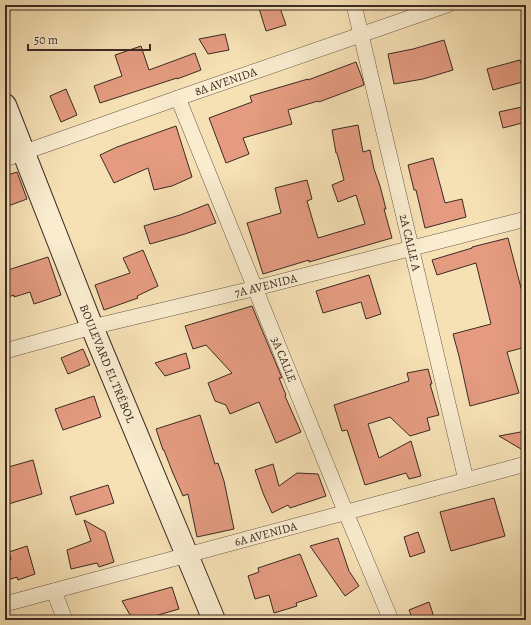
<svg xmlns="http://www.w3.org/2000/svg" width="531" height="625" viewBox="0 0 531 625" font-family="Alegreya,serif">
<rect width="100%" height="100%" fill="#f6e1b5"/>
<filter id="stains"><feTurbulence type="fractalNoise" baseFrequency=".005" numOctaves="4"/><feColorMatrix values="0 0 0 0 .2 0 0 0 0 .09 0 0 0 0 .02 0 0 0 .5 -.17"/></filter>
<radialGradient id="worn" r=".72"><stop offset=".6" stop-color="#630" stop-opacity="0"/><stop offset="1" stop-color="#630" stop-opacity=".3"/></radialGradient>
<!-- building -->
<path fill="#e49b80" stroke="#3b2a23" d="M258,5H279L286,25L266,31Z
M225,34L229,50L208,54L199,39Z
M444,40L453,70L423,79L394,84L388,54L413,49Z
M141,46L149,70L195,53L201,70L177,79V78L100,103L94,86L122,76L115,55Z
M520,60L526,81L493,90L487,69Z
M356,62L362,78L364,85L319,102L318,101L288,110L292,124L243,138L249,154L226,163L209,118L252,102L250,96L308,79V80Z
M66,89L77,115L61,122L50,96Z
M526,106V122L503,128L499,112Z
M358,125L363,152L370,150L374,169L380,186L386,209H384L392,238L309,262V260L263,274L247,223L281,213L275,188L307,180L312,199L307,201L318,238L365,224L356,195L338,202L332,185L344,180L337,153H336L332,130Z
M176,126L192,177L172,186L154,190L148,168L114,183L100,155L117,147Z
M433,158L445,203L462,199L466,217L425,228L416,190H414L408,165Z
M17,172L27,199L8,206L5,198V176Z
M208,204L216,223L185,234L150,244L144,226L180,215Z
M508,238L526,307V347L507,352L519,393L470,406L459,356L453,334L491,324L476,263L437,275L432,260L472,248V247Z
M143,250L158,286L137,296L138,298L104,310L95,285L130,273L123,258Z
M48,257L61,295L34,304L30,292L14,297V295L5,298V271Z
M369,275L381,314L366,319L361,302L323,313L316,291Z
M252,306L282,378H279L286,395L285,396L301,432L276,443L259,402L230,414L226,405L215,401L208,383L232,373L206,345L193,349L185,326Z
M83,349L90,365L68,374L61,358Z
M186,353L190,368L165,376L155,363Z
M428,369L432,384H430L439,415L427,418L430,430L410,436L390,417L368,424L379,458L411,441L421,476L409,479L406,473L365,485L347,430L342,431L334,405L409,381L407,373Z
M94,396L101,417L63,430L55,409Z
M200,415L215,464L218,463L224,481L234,529L197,537L188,494L183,496L172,471L164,450H163L156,429Z
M526,431V452L499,436Z
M33,460L42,494L5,505V468Z
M273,464L279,486L297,473L318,474L326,496L290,508L288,505L272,513L263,493L255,470Z
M108,485L114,503L76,515L70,497Z
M494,498L505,536L451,551L440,512Z
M84,520L105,532L114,562L99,567L97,563L71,569L67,550L91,541Z
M418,532L425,552L410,557L404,537Z
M338,538L349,571L359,586L345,596L310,546Z
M27,546L35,574L18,580L17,577L5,581V562L11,560L9,552Z
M300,554L317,596L296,603L297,606L274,613L269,595L255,599L248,576L259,572L258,568Z
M172,587L179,609L141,620H133L122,601Z
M429,602L435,620H413L409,610Z"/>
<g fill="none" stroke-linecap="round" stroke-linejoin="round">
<defs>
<g id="street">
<path id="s1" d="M354,5L466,480"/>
<path id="s2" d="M178,98L346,513L391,620"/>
<path id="s3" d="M5,159L178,98L447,5"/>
<path id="s4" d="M5,351L92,327L256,288L526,219"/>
<path d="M54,591L65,620"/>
<path id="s5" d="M5,604L526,464"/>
</g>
<g id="secondary">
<path id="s6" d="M5,105L92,327L214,620"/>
</g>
</defs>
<!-- street casing -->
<use href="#street" stroke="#6a5848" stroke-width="16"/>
<!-- secondary casing -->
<use href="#secondary" stroke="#3b2a23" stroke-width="24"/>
<!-- street -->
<use href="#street" stroke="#f9eccf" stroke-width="15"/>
<!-- secondary -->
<use href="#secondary" stroke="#f9eccf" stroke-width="22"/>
</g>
<g text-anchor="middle" stroke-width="4" stroke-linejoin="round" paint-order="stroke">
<!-- street labels -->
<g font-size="12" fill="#3b2a23" stroke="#f9eccf">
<text dy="4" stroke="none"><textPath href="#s3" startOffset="234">8A AVENIDA</textPath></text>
<text dy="4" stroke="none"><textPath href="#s1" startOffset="244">2A CALLE A</textPath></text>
<text dy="4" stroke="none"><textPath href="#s4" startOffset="269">7A AVENIDA</textPath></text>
<text dy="4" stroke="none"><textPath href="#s2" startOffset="282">3A CALLE</textPath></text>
<text dy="4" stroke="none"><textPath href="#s6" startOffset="278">BOULEVARD EL TRÉBOL</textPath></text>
<text dy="4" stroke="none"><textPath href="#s5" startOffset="270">6A AVENIDA</textPath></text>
</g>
</g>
<!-- margin -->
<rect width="531" height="625" fill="none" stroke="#f6e1b5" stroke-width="20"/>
<rect x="6" y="6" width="519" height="613" fill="none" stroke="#3b2a23" stroke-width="2"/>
<rect x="10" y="10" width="511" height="605" fill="none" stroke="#3b2a23"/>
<!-- scale -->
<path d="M28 44v6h122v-6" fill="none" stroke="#3b2a23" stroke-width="2"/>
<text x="34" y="44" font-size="12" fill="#3b2a23" stroke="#f9eccf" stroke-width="3" paint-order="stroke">50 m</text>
<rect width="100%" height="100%" filter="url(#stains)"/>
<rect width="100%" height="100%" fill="url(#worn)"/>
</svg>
